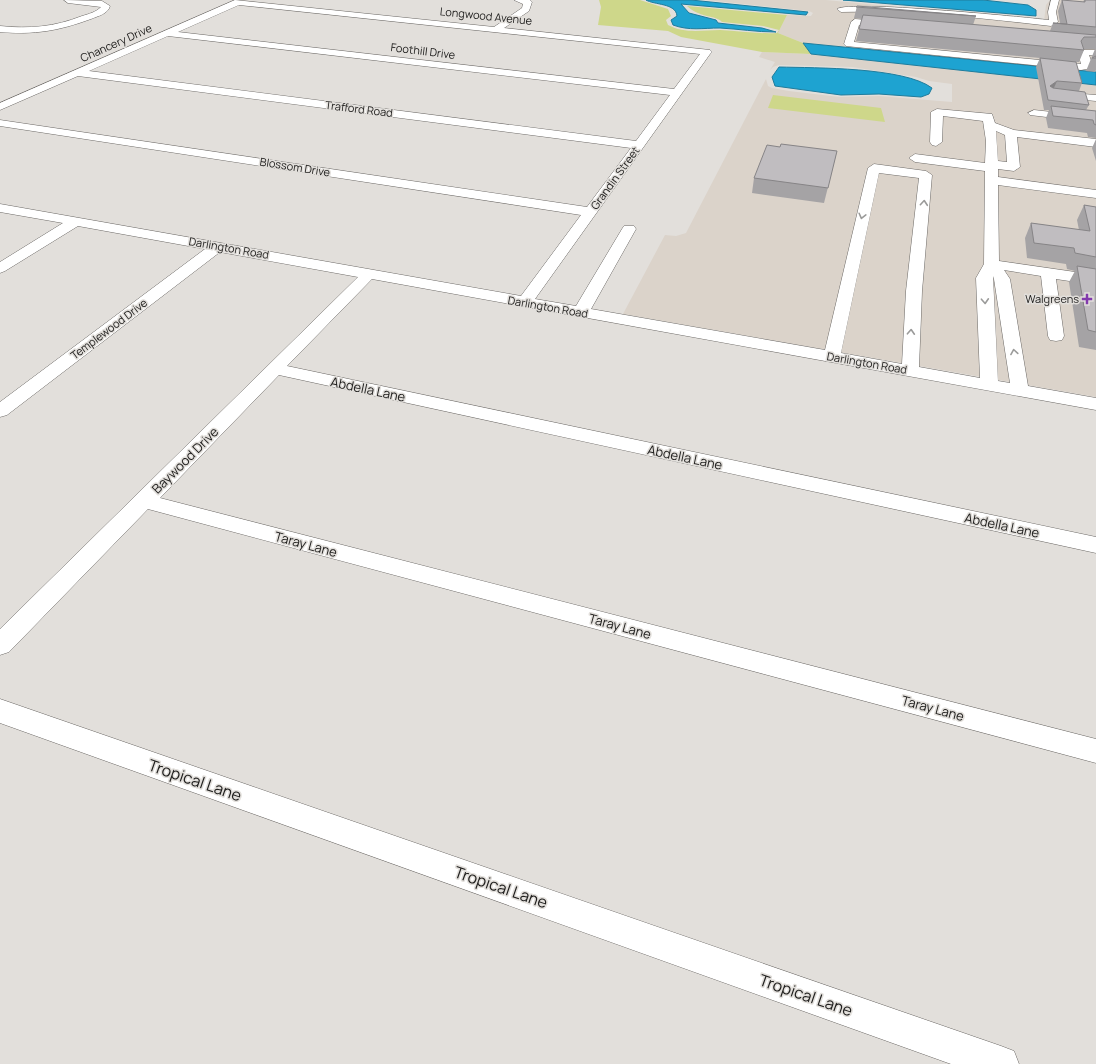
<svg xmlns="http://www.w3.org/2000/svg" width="1096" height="1064" viewBox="0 0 1096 1064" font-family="Manrope,sans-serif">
<rect width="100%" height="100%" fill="#e2dfdb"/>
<!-- built -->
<path fill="#dbd3ca" d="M706,0H826L1044,21L1046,5L1050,0H1096V72L803,43L778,33L787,15L811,16L813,13L809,11Z
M762,52L811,54L1096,85V397L623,314L665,235L676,236L686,233L766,79L768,86L772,88L789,91L840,97L879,96L952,102V84L929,81L916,77L852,67L779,65L773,67L770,70L775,62L759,57Z"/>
<!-- green -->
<path fill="#ced78a" d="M599,0H640L668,9L671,16L666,20L668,25C685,34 702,30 720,30C740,31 758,34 777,33L779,30L763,26L722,22C716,15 699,18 687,6L787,15L778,33L803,43L811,54L762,52L681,37L668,31L598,25L601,7Z
M773,95L881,108L885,122L768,108Z"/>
<!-- water -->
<path fill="#1ea3d1" stroke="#1f7c9c" d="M646,0H691L808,12L806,15L681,4L689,13L716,20L718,23L762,28L776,32C756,32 739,29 720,28C703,28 689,31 673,25L671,20L677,16C676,3 654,5 646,0Z
M843,0H983L1028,5L1036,10V16Z
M803,43L1096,72V85L811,54Z
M779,67C816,68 904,67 932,88L929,94L921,97L879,94L841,95L775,86L772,77Z"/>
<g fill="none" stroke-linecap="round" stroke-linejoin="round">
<defs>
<path id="minor" d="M64,0L102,1L110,6C108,14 98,16 91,19C58,31 35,35 0,32V26C30,29 54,27 82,16C89,14 96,12 101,7L68,3Z
M235,0L494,27L522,8L523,4L514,0H530L532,2L529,11L504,28L710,50L712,52L710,54L535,299L576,306L622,229L624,226H634L636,229L591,309L825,350L868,168L874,164L926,171L932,175L922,291L919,367L980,378L976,278L984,264L985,171L915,162L909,158L915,154L985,163L986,141L983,121L943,116L942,142L936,146L932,145L930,142L931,112L937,109L992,114L995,123L1014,130L1096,139V147L1017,137L1020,167L1014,171L998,169V177L1096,190V198L998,185L999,261L1096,275V285L1056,279L1064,336L1062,340L1056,341L1050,340L1048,336L1041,276L1004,270L1010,279L1028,386L1096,398V410L372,279L287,366L1096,537V553L279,375L160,498L1096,739V763L148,509L9,652L0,655V629L358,277L220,252L7,415L0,417V402L205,249L78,226L5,271L0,273V262L63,223L0,212V204L521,296L581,215L0,126V120L587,207L631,148L78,76L0,110V103ZM239,5L700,54L674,89L178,32ZM168,36L670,95L636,141L89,71ZM996,131L1005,135L1007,162L998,161ZM879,173L919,178L906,291L902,364L841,353ZM993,276L994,279L1010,383L998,381Z
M1051,0H1059L1056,12L1058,22L1051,26C981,18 912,10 841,12L837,9C850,0 1022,17 1049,20L1048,12Z
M855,19L890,22L895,25L890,28L859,25L854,42L1081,64L1078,52L1080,50H1096V56L1089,55L1093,66L1092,68L1081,70L846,46L844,44L851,22Z
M1057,92L1096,95V101L1053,97L1052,95L1053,93Z
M1034,110L1096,117V123L1030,115L1028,113Z
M0,699L1001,1046L1014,1051L1019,1064H951L0,723Z"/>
</defs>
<!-- minor casing -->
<use href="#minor" stroke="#6c6966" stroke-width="1"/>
<!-- minor -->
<use href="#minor" fill="#fff" fill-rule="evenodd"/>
</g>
<!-- wall -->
<path fill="#a5a3a5" d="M1062,0L1083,2L1084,0H1096V70L1095,72L1086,71L1095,49H1084V50L1079,62H1076L1082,83L1079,91L1089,105L1086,110L1096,111V138L1088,137L1087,133L1048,128L1046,118L1049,110H1044L1036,67L1040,58L856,41L862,19L854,18L857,6L976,16L973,25L1050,31L1053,23H1060L1058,11Z
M1096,139V161L1092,148Z
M780,147L837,151L824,203L752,193L754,178Z
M1084,205L1096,207V350L1079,347L1069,282L1075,271L1067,269L1066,264L1027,258L1025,238L1031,223L1079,230L1077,220Z"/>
<!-- shaded-wall -->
<path fill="#868486" d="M1057,81L1053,90L1050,86Z"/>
<!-- building -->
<path fill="#c0bdc0" stroke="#868486" d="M1062,0L1085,2V0H1096V27L1053,23L1067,24Z
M857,6L976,16L856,7Z
M863,15L1096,35V37H1084L1081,41L1084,50L859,29Z
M1096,56V58H1092Z
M1040,58L1076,62L1082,83L1057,81L1050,86L1053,88L1085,92L1089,105L1048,100Z
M1051,106L1096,111V125L1094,124L1093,120L1053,116Z
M781,144L837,151L828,188L754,178L767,145L780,147Z
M1084,205L1096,207V257L1075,253L1074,248L1034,243L1031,223L1090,231Z
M1077,266L1096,269V332L1088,330Z"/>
<!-- one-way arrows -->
<defs><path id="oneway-chevron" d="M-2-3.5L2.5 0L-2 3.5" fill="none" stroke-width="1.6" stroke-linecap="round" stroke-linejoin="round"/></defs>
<g stroke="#9b9b9a">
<use href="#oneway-chevron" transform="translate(924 203) rotate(-85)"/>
<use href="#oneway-chevron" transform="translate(862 216) rotate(104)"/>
<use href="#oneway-chevron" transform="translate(985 301) rotate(87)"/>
<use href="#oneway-chevron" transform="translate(911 332) rotate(-87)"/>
<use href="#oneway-chevron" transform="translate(1014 352) rotate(-99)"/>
</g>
<!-- markers -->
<path fill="#823aad" stroke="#e2dfdb" stroke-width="1.5" d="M1085 293h4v4h4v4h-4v4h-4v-4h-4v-4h4z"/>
<g text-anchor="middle" stroke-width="3" stroke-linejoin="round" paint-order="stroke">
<!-- far-street labels -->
<g font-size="11" fill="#21201f" stroke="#e2dfdb">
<text transform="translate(486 16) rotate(6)" y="4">Longwood Avenue</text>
<text transform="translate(116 43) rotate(-24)" y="4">Chancery Drive</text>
<text transform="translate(423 51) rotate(7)" y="4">Foothill Drive</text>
<text transform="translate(359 109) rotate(7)" y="4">Trafford Road</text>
<text transform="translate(295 167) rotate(9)" y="4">Blossom Drive</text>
<text transform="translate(615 178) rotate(-54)" y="4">Grandin Street</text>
<text transform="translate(229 248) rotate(10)" y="4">Darlington Road</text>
<text transform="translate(548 307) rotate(10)" y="4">Darlington Road</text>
<text transform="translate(109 329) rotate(-37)" y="4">Templewood Drive</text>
<text transform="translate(867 363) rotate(10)" y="4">Darlington Road</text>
</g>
<!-- far-poi labels -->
<g font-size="11" fill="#21201f" stroke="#e2dfdb" text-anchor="end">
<text x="1079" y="303">Walgreens</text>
</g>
<!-- street labels -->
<g font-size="13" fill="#21201f" stroke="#e2dfdb">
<text transform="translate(368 389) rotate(12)" y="5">Abdella Lane</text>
<text transform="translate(685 457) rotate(12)" y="5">Abdella Lane</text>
<text transform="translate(185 460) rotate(-45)" y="5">Baywood Drive</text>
<text transform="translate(1002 525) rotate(12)" y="5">Abdella Lane</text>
<text transform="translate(306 544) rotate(15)" y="5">Taray Lane</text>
<text transform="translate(620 626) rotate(15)" y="5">Taray Lane</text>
<text transform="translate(933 708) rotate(15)" y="5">Taray Lane</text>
</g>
<!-- near-street labels -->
<g font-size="16" fill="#21201f" stroke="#e2dfdb">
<text transform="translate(195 780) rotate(19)" y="6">Tropical Lane</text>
<text transform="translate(501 887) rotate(19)" y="6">Tropical Lane</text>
<text transform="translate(806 995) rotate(19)" y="6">Tropical Lane</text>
</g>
</g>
</svg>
